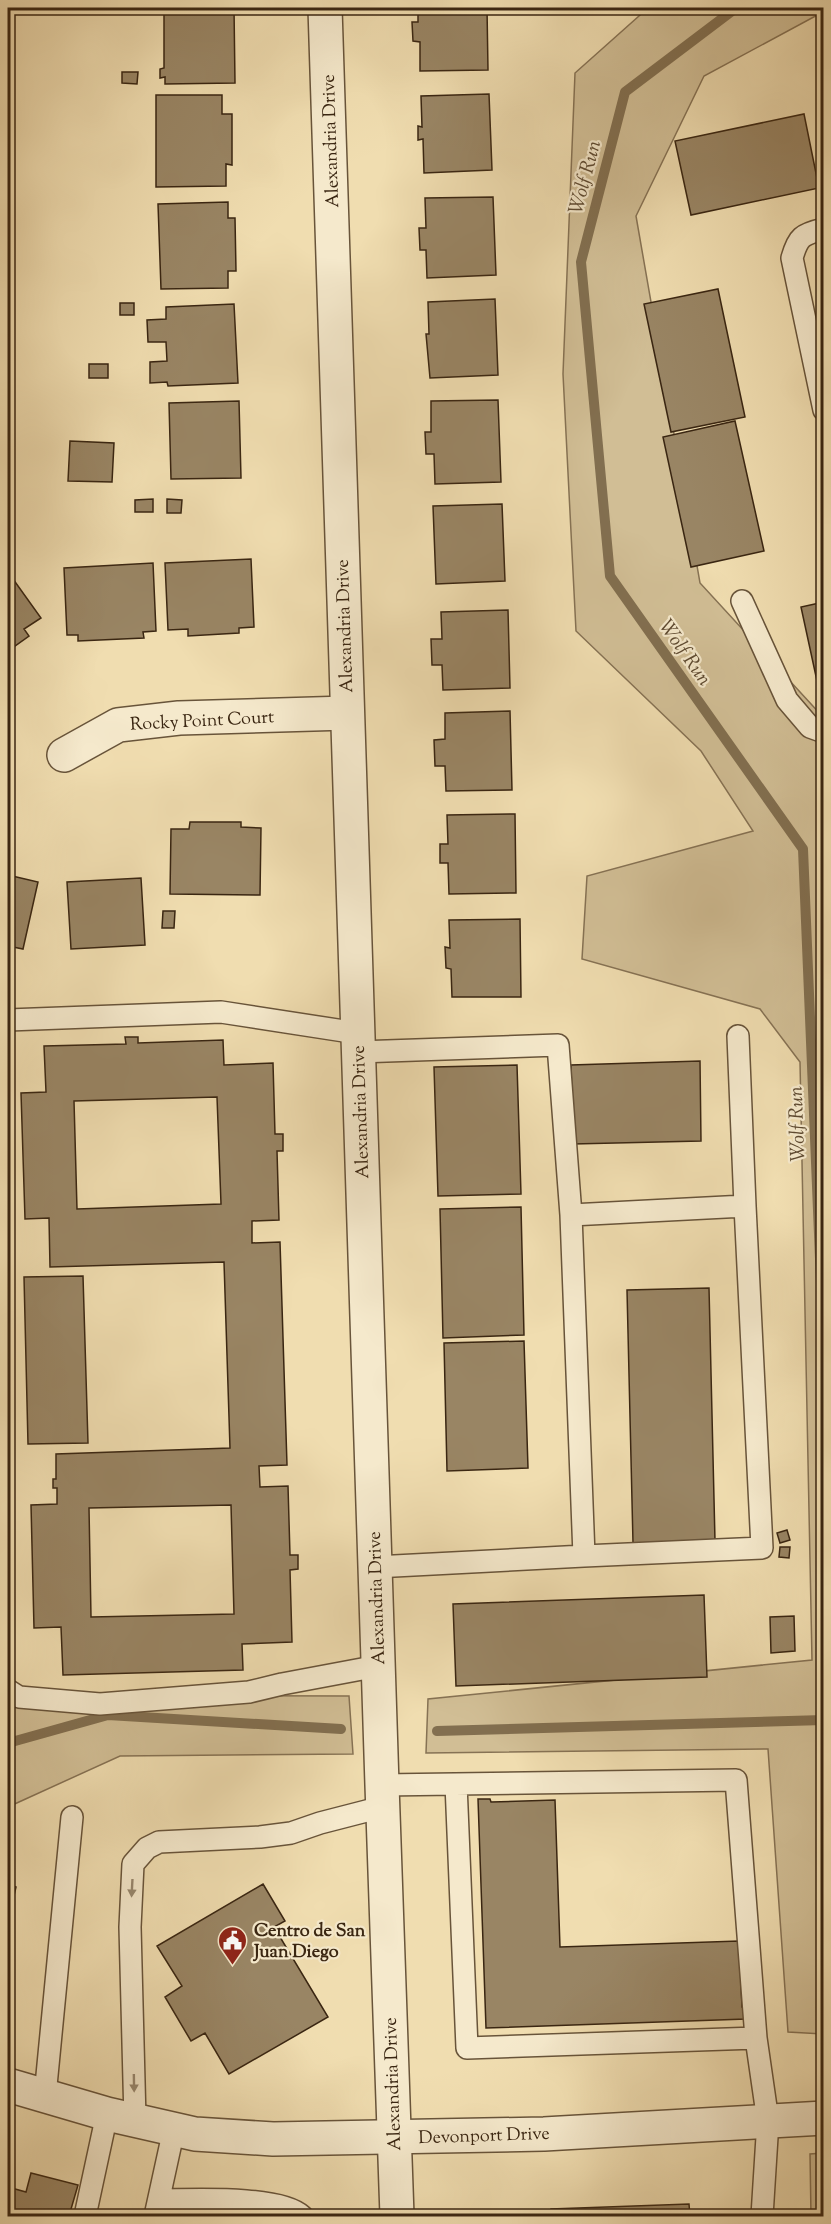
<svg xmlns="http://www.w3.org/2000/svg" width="831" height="2224" viewBox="0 0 831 2224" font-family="'Sorts Mill Goudy',serif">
<rect width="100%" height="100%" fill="#f0ddb0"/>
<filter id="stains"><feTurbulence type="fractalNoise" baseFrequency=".00333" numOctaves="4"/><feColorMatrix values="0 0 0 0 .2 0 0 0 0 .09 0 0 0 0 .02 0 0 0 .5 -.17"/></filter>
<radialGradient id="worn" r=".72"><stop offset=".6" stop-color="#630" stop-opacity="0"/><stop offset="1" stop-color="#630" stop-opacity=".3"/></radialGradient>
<!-- green -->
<path fill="#d1be95" stroke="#867254" stroke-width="1.5" d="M648,8H823V12L704,76L636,216L700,583L823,717V2034L788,2032L768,1749L426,1753L428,1699L812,1660L800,1062L760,1009L582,959L587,876L753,831L701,751L576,631L563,374L575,73Z
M8,1688L30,1695L349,1696L353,1754L120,1756L8,1807Z
M823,2153V2216H811L810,2154Z"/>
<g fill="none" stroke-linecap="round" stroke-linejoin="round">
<!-- stream -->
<path stroke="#826f50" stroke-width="10" d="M736,8L625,92L581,262L610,576L803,849L824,1355
M437,1731L824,1720
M8,1743L108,1715L341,1729"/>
</g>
<!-- building -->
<path fill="#998564" stroke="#3a2612" stroke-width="1.5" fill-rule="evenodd" d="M164,8H234L235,83L165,84V77L160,78V69L164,68Z
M418,8H487L488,70L420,71V42L413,41L412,22H418Z
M122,72H138L137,84L122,83Z
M489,94L492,170L424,173L423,139L418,140V126L422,127L421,96Z
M156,95H222V114H232V165L226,164V186L156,187Z
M804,114L819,188L691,215L675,141Z
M493,197L496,275L427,278L426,250H420L419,228H426L425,198Z
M228,202V218H235L236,271H228V288L161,289L158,204Z
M718,289L745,417L671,432L644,304Z
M495,299L498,375L430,378L426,334H429L428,302Z
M120,303H134V315H120Z
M234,304L238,383L168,386L167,382L150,383V362L167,361L166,342H148L147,320L166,319V307Z
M89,364H108V378H89Z
M498,400L501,482L435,484L434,454H426L425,432H431V401Z
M239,401L241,478L171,479L169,403Z
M735,421L764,551L691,567L663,437Z
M70,441L114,443L112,482L68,481Z
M153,499V512H135V500Z
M167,499L182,500L181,513H167Z
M502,504L505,581L436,584L433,506Z
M251,559L254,627L239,628V633L188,636V629L168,630L165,563Z
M153,563L156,631L143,632L144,638L78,641V635H67L64,568Z
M8,572L41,618L24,629L29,636L8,651Z
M824,602V679L817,681L801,607Z
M508,610L510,688L443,690L442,665H432L431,639H442L441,612Z
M510,711L512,790L446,791L445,766H435L434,740L445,739V713Z
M515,814L516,893L449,894L448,863H440V844H448L447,815Z
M190,822H241V827L261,828L260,895L170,894L171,829H189Z
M8,875L38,882L23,949L8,946Z
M141,878L145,945L71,949L67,882Z
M163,911H175L174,928H162Z
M520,919L521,997H452L451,969L446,968L445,947L450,948L449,920Z
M125,1037H138V1043L223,1040L224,1065L273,1063L275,1134H283V1151H277L279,1220L252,1221V1243L280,1242L287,1465L259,1466L260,1487L288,1486L290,1555H298V1569L290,1570L292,1642L242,1644L243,1670L63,1675L61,1627L34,1628L31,1505L57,1504V1488H53V1479H56V1454L230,1448L224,1262L50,1267L49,1218L25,1219L21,1093L46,1092L44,1046L126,1044ZM217,1097L221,1204L77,1209L74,1101ZM231,1505L234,1614L91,1617L89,1508Z
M700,1061L701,1141L573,1144L571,1065Z
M517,1065L521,1194L438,1196L434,1067Z
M521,1207L524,1335L443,1338L440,1209Z
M83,1276L88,1443L28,1444L24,1277Z
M709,1288L715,1541L633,1543L627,1290Z
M524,1341L528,1468L447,1471L444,1343Z
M787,1530L790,1540L780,1543L777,1533Z
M780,1547H790L789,1558L779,1557Z
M704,1595L707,1677L456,1686L453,1604Z
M794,1616L795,1651L771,1653L770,1617Z
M478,1799H490L491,1802L555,1800L560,1947L739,1941L742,2007H745L746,2019L486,2028Z
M8,1884L16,1887L10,1913L8,1915Z
M263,1884L285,1921L274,1927L328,2017L229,2074L205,2033L191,2041L165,1997L182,1986L157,1946Z
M31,2173L78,2185L69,2216H8V2187L26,2192Z
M689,2204L690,2216H551V2209Z"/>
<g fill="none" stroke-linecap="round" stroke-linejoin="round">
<defs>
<path id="service" d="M824,229C802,234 798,237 792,258L824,410
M742,601L787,700L810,727L824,732
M8,1020L221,1012L357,1033
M738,1036L745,1206
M358,1052L558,1045L571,1215L584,1556L375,1567
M571,1215L745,1206L762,1548L584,1556
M8,1690L19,1697L100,1704L249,1692L282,1684L378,1666
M456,1784L467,2048L756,2038
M382,1785L736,1780L756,2038L768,2121L762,2216
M45,2096L72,1817
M135,2120L130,1927L133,1864L147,1848L159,1842L260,1837L291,1833L320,1823L382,1807
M160,2200C191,2200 280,2195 302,2216
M85,2216L107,2114
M155,2216L174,2129"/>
<path id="minor" d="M64,755L118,725L179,718L347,713
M8,2085L107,2114L195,2134L273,2139L544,2134L824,2118"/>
<path id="tertiary" d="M325,8L382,1785L397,2216"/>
</defs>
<!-- service casing -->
<use href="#service" stroke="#68543a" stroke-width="24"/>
<!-- minor casing -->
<use href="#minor" stroke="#68543a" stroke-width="36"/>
<!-- tertiary casing -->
<use href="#tertiary" stroke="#68543a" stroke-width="36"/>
<!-- service -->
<use href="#service" stroke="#f5e9cc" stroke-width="21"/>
<!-- minor -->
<use href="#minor" stroke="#f5e9cc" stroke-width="33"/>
<!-- tertiary -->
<use href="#tertiary" stroke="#f5e9cc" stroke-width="33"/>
</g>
<!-- one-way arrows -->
<defs><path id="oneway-solid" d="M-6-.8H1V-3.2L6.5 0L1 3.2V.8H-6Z" transform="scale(1.5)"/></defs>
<g fill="#98886f">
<use href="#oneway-solid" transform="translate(132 1888) rotate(93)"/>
<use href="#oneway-solid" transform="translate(134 2083) rotate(89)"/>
</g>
<!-- icons -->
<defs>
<symbol id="civic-pin" viewBox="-11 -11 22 30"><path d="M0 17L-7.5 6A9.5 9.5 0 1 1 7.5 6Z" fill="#8f2418" stroke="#f5e9cc"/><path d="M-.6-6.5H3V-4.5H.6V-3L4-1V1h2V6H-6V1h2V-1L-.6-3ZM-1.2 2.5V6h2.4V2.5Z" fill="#fff"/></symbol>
</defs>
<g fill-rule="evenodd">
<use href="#civic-pin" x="216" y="1924" width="33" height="45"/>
</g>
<g text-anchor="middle" stroke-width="4.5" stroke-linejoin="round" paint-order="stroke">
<!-- street labels -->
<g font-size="18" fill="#3a2612" stroke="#f5e9cc">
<text transform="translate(330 141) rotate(-92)" y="6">Alexandria Drive</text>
<text transform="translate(344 626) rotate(-92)" y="6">Alexandria Drive</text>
<text transform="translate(202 720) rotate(-3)" y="6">Rocky Point Court</text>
<text transform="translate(360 1112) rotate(-92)" y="6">Alexandria Drive</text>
<text transform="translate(376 1598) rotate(-92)" y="6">Alexandria Drive</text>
<text transform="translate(392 2084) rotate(-92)" y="6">Alexandria Drive</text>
<text transform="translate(484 2135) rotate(-2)" y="6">Devonport Drive</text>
</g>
<!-- poi labels -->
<g font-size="18" font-weight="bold" fill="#3a2612" stroke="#f5e9cc" text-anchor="start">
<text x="254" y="1936">Centro de San<tspan x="254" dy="21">Juan Diego</tspan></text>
</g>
<!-- water labels -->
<g font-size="20" font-style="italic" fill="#5e4a31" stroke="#f5e9cc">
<text transform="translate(584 177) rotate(-75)" y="7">Wolf Run</text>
<text transform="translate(686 652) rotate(55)" y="7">Wolf Run</text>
<text transform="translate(796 1124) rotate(-92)" y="7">Wolf Run</text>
</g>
</g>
<!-- margin -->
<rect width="831" height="2224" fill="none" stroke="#f0ddb0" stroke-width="30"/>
<rect x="9" y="9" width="813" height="2206" fill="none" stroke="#3a2612" stroke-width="3"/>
<rect x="15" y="15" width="801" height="2194" fill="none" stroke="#3a2612" stroke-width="1.5"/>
<rect width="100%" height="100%" filter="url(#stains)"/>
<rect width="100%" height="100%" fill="url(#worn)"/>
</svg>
